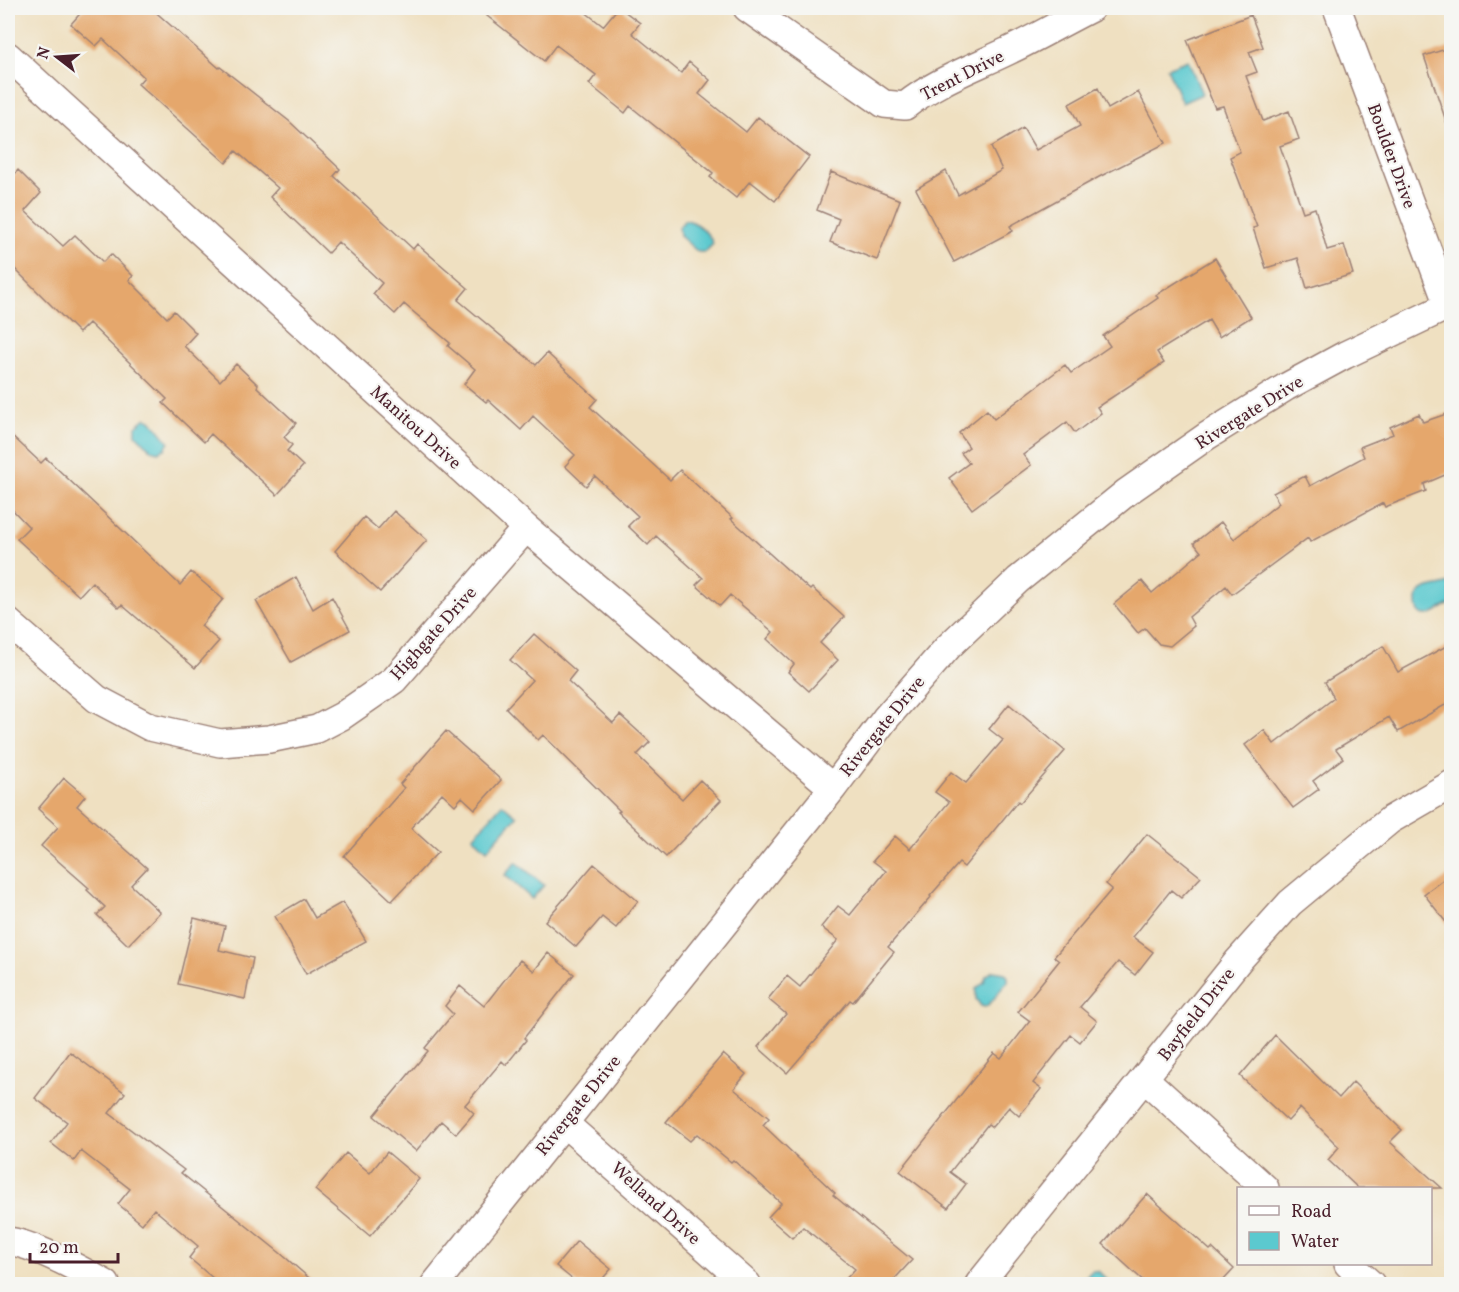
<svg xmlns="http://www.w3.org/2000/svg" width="1459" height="1292" viewBox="0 0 1459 1292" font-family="Vollkorn,serif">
<rect width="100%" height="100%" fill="#f6f6f2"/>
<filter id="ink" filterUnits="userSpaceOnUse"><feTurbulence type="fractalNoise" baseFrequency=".0167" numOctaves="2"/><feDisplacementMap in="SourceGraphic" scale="12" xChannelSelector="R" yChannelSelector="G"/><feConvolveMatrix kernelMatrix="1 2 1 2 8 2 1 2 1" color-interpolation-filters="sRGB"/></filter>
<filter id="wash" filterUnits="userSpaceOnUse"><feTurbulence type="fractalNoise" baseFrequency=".008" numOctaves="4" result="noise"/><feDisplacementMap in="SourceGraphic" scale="24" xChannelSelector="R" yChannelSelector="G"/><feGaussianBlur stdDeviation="1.35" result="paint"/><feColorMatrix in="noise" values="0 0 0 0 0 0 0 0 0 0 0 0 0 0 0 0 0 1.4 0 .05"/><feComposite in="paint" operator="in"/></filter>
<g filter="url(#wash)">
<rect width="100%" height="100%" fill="#efe0c1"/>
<!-- water -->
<path fill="#5bc9cf" stroke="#52747d" stroke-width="1.5" d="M1188,60L1202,94L1182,103L1167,68Z
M685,220C696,221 710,234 713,244L705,252H698L680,236L679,227Z
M146,418L151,420L169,442L165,449L158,452L151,450L136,434V426Z
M1449,583L1451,584V604C1440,607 1431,620 1419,613C1410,584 1432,590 1449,583Z
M502,804L517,816L487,850L473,837Z
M516,862L544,885L532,899L505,875Z
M993,971L1005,973L1008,977V982C999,989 995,1001 985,1007L981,1006L976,999V989L984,982L986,976Z
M1092,1271H1098L1111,1284H1080L1081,1281Z"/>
<g id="blocks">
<!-- building -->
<path fill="#e5a76c" d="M85,8H151L219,68L220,67L289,121L340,169L334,176L413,249L417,244L468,288L458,300L536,365L547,353L597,399L590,407L670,480L680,470L733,518L731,519L810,590L812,588L844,617L820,643L838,660L809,691L788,672L794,664L767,639L773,632L730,595L720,606L696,585L703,578L656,536L648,545L628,526L638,516L595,476L586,486L565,466L575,455L533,416L521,430L488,400L486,402L464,384L475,369L448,346L450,343L404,304L395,314L373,294L382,283L338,242L328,253L270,197L278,188L236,151L226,163L138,84L144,77L103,39L96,46L71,24Z
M477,8H580L603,26L618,8H620L640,23L632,33L681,73L689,62L710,80L699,94L746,132L758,117L809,157L775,201L750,181L736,198L710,177L713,173L630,106L625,113L589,84L596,75L556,45L544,61Z
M1251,15L1263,47L1249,52L1257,72L1246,76L1263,121L1289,111L1299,139L1280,146L1303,212L1315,208L1327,250L1344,245L1353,274L1307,288L1298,258L1266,268L1253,228L1257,227L1230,157L1240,152L1223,106L1215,108L1187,40Z
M1452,47V124H1447L1424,56Z
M1098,88L1108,109L1138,92L1166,143L1099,177L1010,226L1013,231L954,262L916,189L946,171L958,195L1002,170L991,147L1023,128L1036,150L1080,126L1069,104Z
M18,170L41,193L25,211L63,246L75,235L103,262L111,254L133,276L129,280L167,318L174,311L196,333L184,346L220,381L236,364L258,385L257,387L296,423L284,437L292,445L287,451L303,466L277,495L211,434L204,442L163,403L167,399L89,323L79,333L8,262V182Z
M831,172L900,200L877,260L830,242L839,219L817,210Z
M1215,258L1251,317L1219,337L1209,320L1157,352L1164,363L1097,407L1101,413L1075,433L1067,422L1023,455L1031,465L972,509L949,478L969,463L961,453L969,447L959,433L987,410L994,419L1065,365L1071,373L1110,346L1103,336L1158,298L1156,295Z
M1452,412V472L1424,484L1426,491L1385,507L1383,503L1310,542L1308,538L1232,594L1226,586L1189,617L1194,626L1170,646L1159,644L1145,628L1138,633L1114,604L1142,581L1152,593L1201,552L1194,543L1221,522L1234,539L1279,503L1273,493L1305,476L1310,486L1364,457L1360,447L1393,434L1390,427L1419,414L1423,422Z
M8,432L41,463L46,458L180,585L191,572L223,599L201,626L219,641L195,668L122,605L119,608L92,582L79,596L17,539L29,527L8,505Z
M394,511L427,540L380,592L335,551L364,517L378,529Z
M296,577L313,609L332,597L350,630L291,662L256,601Z
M534,634L576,671L568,681L613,723L620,715L650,742L637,755L682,799L700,780L721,800L666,857L618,812L620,811L543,735L538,740L506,708L532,680L510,660Z
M1452,643V701L1398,732L1389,717L1336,749L1343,758L1313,781L1319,789L1293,808L1245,745L1264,730L1274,744L1334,698L1325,682L1383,646L1398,672Z
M1009,704L1065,751L1020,803L1018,801L964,867L959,863L930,896L931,897L888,947L894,952L853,1002L850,1000L787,1073L758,1047L786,1014L768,999L787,976L800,987L838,940L821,927L838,906L850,915L886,871L873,861L895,836L910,849L949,802L935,792L951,772L966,783L1003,740L989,729Z
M446,731L501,780L475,809L462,797L455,805L442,793L411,828L438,852L392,901L344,856L404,788L400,784Z
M64,778L85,796L77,806L147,868L131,885L160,912L128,945L97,915L105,907L87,890L89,888L41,846L58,827L38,809Z
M1147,834L1201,877L1181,898L1171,890L1133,937L1153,952L1135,975L1118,962L1080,1007L1097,1021L1080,1042L1071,1035L1033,1083L1041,1089L1019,1116L1009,1107L992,1127L988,1124L950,1172L966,1184L948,1208L900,1171L994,1053L1001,1058L1030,1021L1018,1012L1059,961L1054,957L1112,889L1106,884Z
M594,864L638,901L616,928L602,917L576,947L545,921Z
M1452,873V930L1424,894Z
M304,899L315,918L343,902L366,941L306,974L275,916Z
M194,918L225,926L219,950L253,958L245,999L178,984Z
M548,953L574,974L524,1038L526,1040L506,1065L502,1061L465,1105L474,1113L456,1134L441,1121L416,1151L374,1116L428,1051L425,1048L453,1014L445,1006L460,986L484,1006L520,960L534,971Z
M1275,1035L1339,1098L1353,1082L1402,1130L1390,1142L1442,1188H1358L1328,1160L1339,1147L1300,1108L1288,1121L1240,1076Z
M70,1052L125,1093L109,1113L184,1170L181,1173L279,1252L316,1284H220L189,1258L198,1246L154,1209L142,1224L118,1204L130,1189L81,1151L74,1161L51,1143L67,1122L35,1098Z
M723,1054L746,1074L734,1089L769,1118L763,1125L835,1193L833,1195L912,1260L890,1284H841L855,1269L803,1227L792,1238L768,1217L781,1203L733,1160L731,1162L697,1134L690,1141L666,1122Z
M387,1152L419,1179L370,1236L315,1190L346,1153L370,1173Z
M1147,1194L1210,1250L1212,1248L1234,1269L1220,1284H1147L1103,1244Z
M577,1241L611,1269L598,1284H578L556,1266Z"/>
</g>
</g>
<g filter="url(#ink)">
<use href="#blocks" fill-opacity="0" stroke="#9c8076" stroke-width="1.5"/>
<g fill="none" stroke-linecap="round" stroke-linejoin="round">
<defs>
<path id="street" d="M747,8L884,104L905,106C936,81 973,68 1008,51C1036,38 1063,22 1091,8
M1337,8L1448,305
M8,56L526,528L833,788
M8,622L97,699L150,727L220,743L269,739L317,729L342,716L394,680L526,528
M1145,1079L1265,1188
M564,1123L747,1284
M8,1241C33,1244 83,1271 106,1284
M1348,1264L1371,1284
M435,1284L833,788L885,719L948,647L1018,580L1127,492L1207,436L1286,387L1345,355L1452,304
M979,1284L1238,961L1290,903L1390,820L1452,784"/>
</defs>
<!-- street casing -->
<use href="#street" stroke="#9c8076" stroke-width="30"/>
<!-- street -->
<use href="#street" stroke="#fff" stroke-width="27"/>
</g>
</g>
<g text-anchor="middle" stroke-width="4.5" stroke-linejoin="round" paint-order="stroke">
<!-- street labels -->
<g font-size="18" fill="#4a1f2b" stroke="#f6f6f2">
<text transform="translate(962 75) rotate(-27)" y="6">Trent Drive</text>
<text transform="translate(1392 156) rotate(70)" y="6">Boulder Drive</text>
<text transform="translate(1249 412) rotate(-32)" y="6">Rivergate Drive</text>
<text transform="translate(416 427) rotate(42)" y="6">Manitou Drive</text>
<text transform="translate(433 633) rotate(-48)" y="6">Highgate Drive</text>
<text transform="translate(882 726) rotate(-51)" y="6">Rivergate Drive</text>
<text transform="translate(1196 1014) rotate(-52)" y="6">Bayfield Drive</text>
<text transform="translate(578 1105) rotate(-51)" y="6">Rivergate Drive</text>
<text transform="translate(656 1203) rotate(42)" y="6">Welland Drive</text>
</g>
</g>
<!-- margin -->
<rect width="1459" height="1292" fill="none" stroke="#f6f6f2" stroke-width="30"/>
<!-- legend -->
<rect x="1237" y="1187" width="195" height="78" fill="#f6f6f2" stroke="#b1a0a2" stroke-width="1.5"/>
<rect x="1249" y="1206" width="30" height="9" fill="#ffffff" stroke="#b1a0a2" stroke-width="1.5"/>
<text x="1291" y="1217" font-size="18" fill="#4a1f2b">Road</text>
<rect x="1249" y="1232" width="30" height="18" fill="#5bc9cf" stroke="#b1a0a2" stroke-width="1.5"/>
<text x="1291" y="1247" font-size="18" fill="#4a1f2b">Water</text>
<!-- north arrow -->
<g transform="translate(57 57) rotate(287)" stroke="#f6f6f2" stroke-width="4.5" paint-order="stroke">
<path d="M0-4.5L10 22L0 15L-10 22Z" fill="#4a1f2b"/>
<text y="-9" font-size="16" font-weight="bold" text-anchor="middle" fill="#4a1f2b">N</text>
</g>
<!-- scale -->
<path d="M30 1253v9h88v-9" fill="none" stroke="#4a1f2b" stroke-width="3"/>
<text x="39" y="1253" font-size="18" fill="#4a1f2b" stroke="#f6f6f2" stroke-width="4.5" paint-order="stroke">20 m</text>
</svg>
